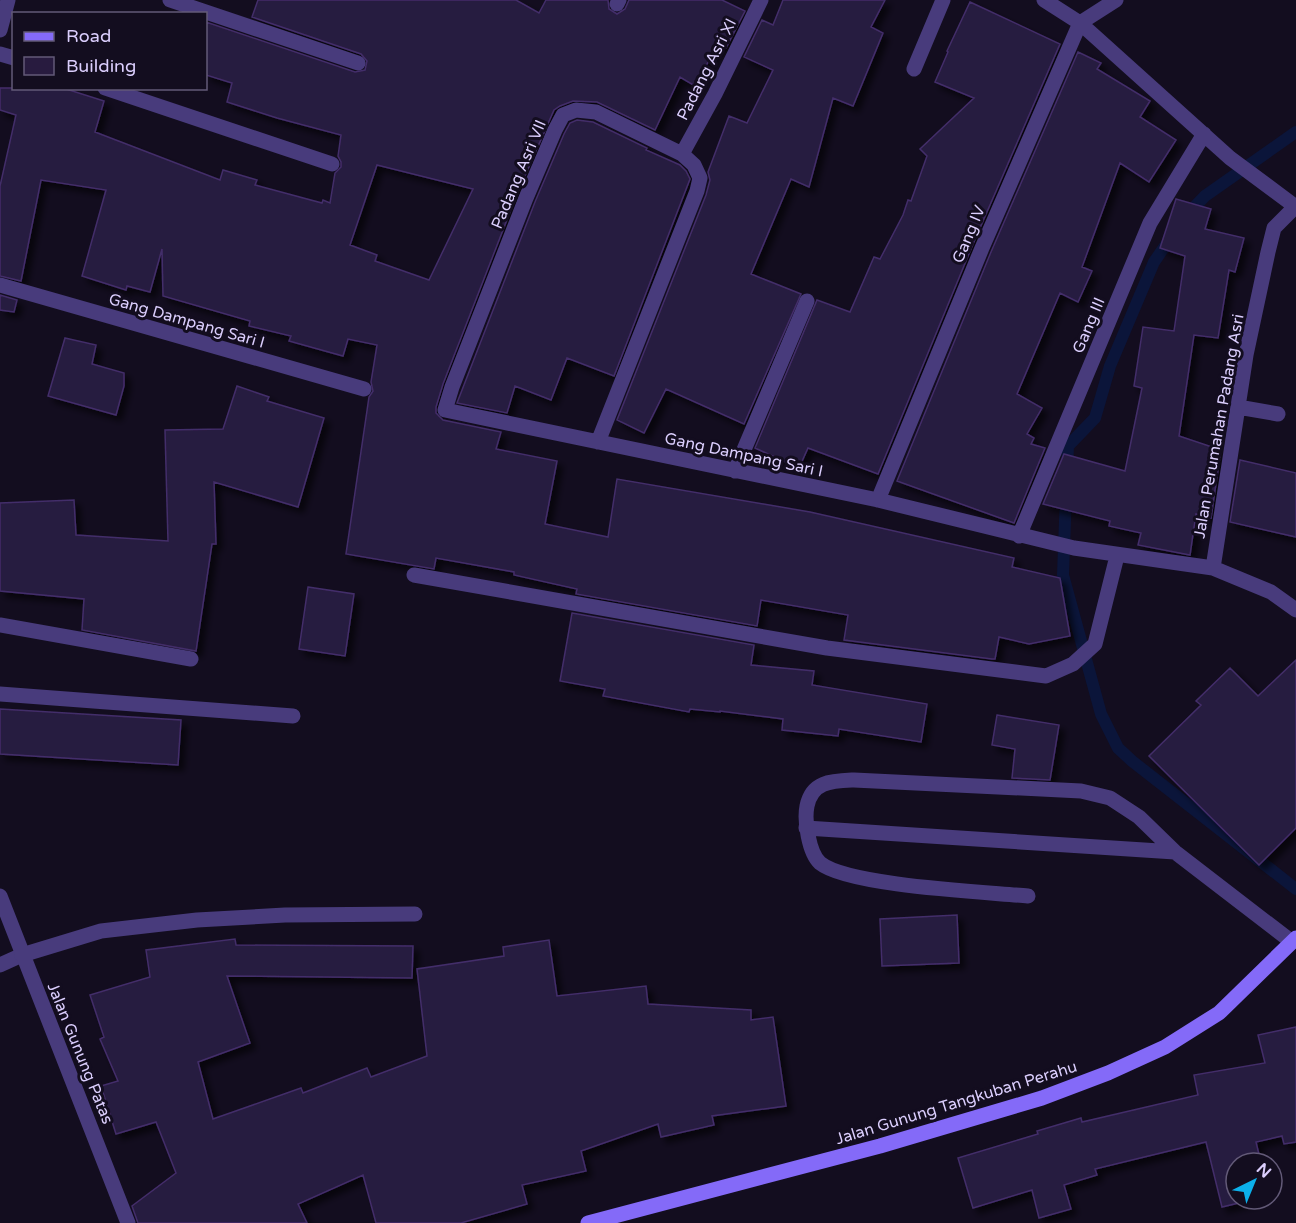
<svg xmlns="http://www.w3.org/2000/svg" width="1296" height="1223" viewBox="0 0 1296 1223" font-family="'Varela Round',sans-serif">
<defs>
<filter id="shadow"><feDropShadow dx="5.5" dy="5.5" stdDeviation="3" flood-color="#0009"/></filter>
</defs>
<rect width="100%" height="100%" fill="#130d1f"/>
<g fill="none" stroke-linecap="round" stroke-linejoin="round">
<!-- stream -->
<path stroke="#0b153a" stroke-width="12" d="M1185,217L1205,196L1296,132
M1067,471L1068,446L1095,418L1110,366L1154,262L1172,236
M1066,494L1063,575L1101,714L1118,748L1132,761L1296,889"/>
</g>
<!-- building -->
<path fill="#281b3f" stroke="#432e6a" stroke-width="1.5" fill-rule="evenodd" filter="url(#shadow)" d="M258,0H516L539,13L546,0H608L609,9L617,14L625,9L629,0H722L745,11L726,48L718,44L695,86L680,77L655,130L597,102L573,101L560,106L554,110L517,194L443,384L436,407V413L443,420L501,432L496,449L557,461L545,524L608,537L617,479L810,512L1014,558L1012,567L1060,578L1070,636L1029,644L999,637L995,659H992L844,640L848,615L761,600L757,626L576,594L577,589L514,575V572L436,558L434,569L346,554L369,397L373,391L371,382L377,345L348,339L343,356L289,341L291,336L249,326L250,321L163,296L162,249L150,292L127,286L126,290L82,276L106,190L41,180L21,281L0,276V186L16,115L0,110V88H63L104,101L95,132L220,180L223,170L257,180L255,185L322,203L323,200L330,203L335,173L341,167V162L338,156L341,135L277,118L227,102L232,83L206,75V22L355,72L365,70L367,61L361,54L252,17ZM377,165L473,189L429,280L375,261L377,255L350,245Z
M783,0H885L871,27L883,33L853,106L833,98L809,187L791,179L751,274L801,294L744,424L666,389L644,433L617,420L706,195L710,180L708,172L729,116L747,123L773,70L744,57L762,20L773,25Z
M970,2L1060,44L973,244L878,474L808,448L799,468L755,448L817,300L850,312L874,257L880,259L903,215L908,200L911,201L927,156L920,149L974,98L935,82L948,52L947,51Z
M1078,52L1101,63L1097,69L1150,101L1140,117L1176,140L1149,182L1120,163L1082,267L1092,271L1078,302L1060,293L1017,394L1042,408L1027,434L1034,438L1031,444L1045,448L1014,523L897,481L991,252Z
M577,120L593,122L647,148L646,150L680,165L686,171L690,179L614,376L567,358L551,400L515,386L507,413L457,403L535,202L564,134L570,123Z
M1176,199L1211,209L1205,229L1244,238L1235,272L1229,270L1218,338L1194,335L1179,436L1215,448L1213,454L1220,456L1211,518L1196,514L1190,555L1138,545L1141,533L1109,526L1110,521L1043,504L1064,454L1125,471L1142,388L1134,386L1143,327L1174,331L1185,256L1160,248Z
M0,295L17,300L14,312L0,310Z
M65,338L96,345L92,364L124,373V386L116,415L48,396Z
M237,386L269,397L267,401L324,418L298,507L214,482L216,544H212L196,651L82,630L84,599L0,591V503L74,500L76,535L168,541L165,430L223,429Z
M1240,460L1296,473V537L1230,522Z
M308,587L354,594L345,656L299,649Z
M572,613L754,645L751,665L814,671L812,685L927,704L921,742L839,729L838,736L782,730L783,719L720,711V712L690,709L689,712L603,696L605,689L560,681Z
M1296,660V828L1259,865L1149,756L1201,705L1196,701L1230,668L1258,696Z
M0,709L181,720L178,765L0,754Z
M997,715L1059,725L1050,780L1012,778L1015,749L992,745Z
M957,915L959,963L882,966L880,919Z
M235,939L236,945L413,946L412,978L227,976L250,1043L198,1062L213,1119L301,1088L303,1093L367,1068L371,1077L427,1056L417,969L504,956L503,947L549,940L557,996L646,986L648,1004L751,1010V1020L773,1017L786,1106L712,1116L714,1125L661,1137L658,1124L581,1151L586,1171L522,1185L527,1204L461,1223H376L363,1175L298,1204L307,1223H138L132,1206L176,1173L156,1122L116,1134L101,1086L118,1081L100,1039L104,1037L90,995L150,977L146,950Z
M1296,1027V1142L1284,1144L1282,1136L1256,1142L1261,1163H1236V1199H1255L1222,1207L1206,1142L1095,1169L1097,1175L1064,1185L1071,1209L1039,1218L1032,1190L973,1208L958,1158L1038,1134L1037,1131L1081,1118L1082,1122L1198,1095L1194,1075L1265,1063L1258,1035Z"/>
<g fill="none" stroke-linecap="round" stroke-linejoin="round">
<!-- lane -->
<path stroke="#483b7c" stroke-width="15" d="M0,965L22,955"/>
<!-- street -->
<path stroke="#483b7c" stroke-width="15" d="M170,0L358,63
M1044,0L1080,23L1230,158L1296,207
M617,4L619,0
M0,30L8,0
M0,54L14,58
M914,69L943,0
M105,88L332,164
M682,154L715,94L761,0
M0,285L364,389
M1238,407L1278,414
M598,442L697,191L700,178L694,165L682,154L596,112L576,110L563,115L555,130L526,198L452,387L445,410L878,500L1074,548L1213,568L1271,592L1296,610
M735,471L807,301
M878,500L982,248L1080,23L1116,0
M1019,536L1150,223L1204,134
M1213,568L1246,355L1268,252L1274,228L1296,206
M414,575L827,648L1046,676L1073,664L1095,644L1117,556
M0,625L191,659
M0,694L293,716
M806,828L1175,852
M0,896L128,1223
M1028,896C987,892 848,886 820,863C809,853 804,821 807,806C812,781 832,781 854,780L1081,791L1110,798L1139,817L1175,852L1292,942
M22,955L101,931L197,920L285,915L415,914"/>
<!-- secondary -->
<path stroke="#846af8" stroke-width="15" d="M588,1223L880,1146L1042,1098L1108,1073L1165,1047L1219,1013L1296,938"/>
</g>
<g text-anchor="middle" stroke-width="6" stroke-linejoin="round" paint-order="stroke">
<!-- street labels -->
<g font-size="16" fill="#dbcefd" stroke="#130d1f">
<text transform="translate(706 69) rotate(-63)" y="6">Padang Asri XI</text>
<text transform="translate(518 174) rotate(-67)" y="6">Padang Asri VII</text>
<text transform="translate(968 234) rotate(-67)" y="6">Gang IV</text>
<text transform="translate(187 320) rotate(16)" y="6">Gang Dampang Sari I</text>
<text transform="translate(1088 325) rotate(-67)" y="6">Gang III</text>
<text transform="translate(1218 426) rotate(-80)" y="6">Jalan Perumahan Padang Asri</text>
<text transform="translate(744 454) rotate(12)" y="6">Gang Dampang Sari I</text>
<text transform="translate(81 1053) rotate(68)" y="6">Jalan Gunung Patas</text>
<text transform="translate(956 1102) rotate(-17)" y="6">Jalan Gunung Tangkuban Perahu</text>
</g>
</g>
<!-- legend -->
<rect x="12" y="12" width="195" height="78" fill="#130d1f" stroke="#635a78" stroke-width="1.5"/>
<rect x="24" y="32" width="30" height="9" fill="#846af8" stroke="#635a78" stroke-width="1.5"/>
<text x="66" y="42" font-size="18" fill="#dbcefd">Road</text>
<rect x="24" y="57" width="30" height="18" fill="#281b3f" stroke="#635a78" stroke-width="1.5"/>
<text x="66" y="72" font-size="18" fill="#dbcefd">Building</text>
<!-- north arrow -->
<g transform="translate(1254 1181) rotate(43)"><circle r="28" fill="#130d1f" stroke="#635a78" stroke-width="1.5"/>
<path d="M0-4.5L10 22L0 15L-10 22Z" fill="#0cb0eb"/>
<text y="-9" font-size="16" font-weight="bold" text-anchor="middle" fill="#dbcefd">N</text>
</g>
</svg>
